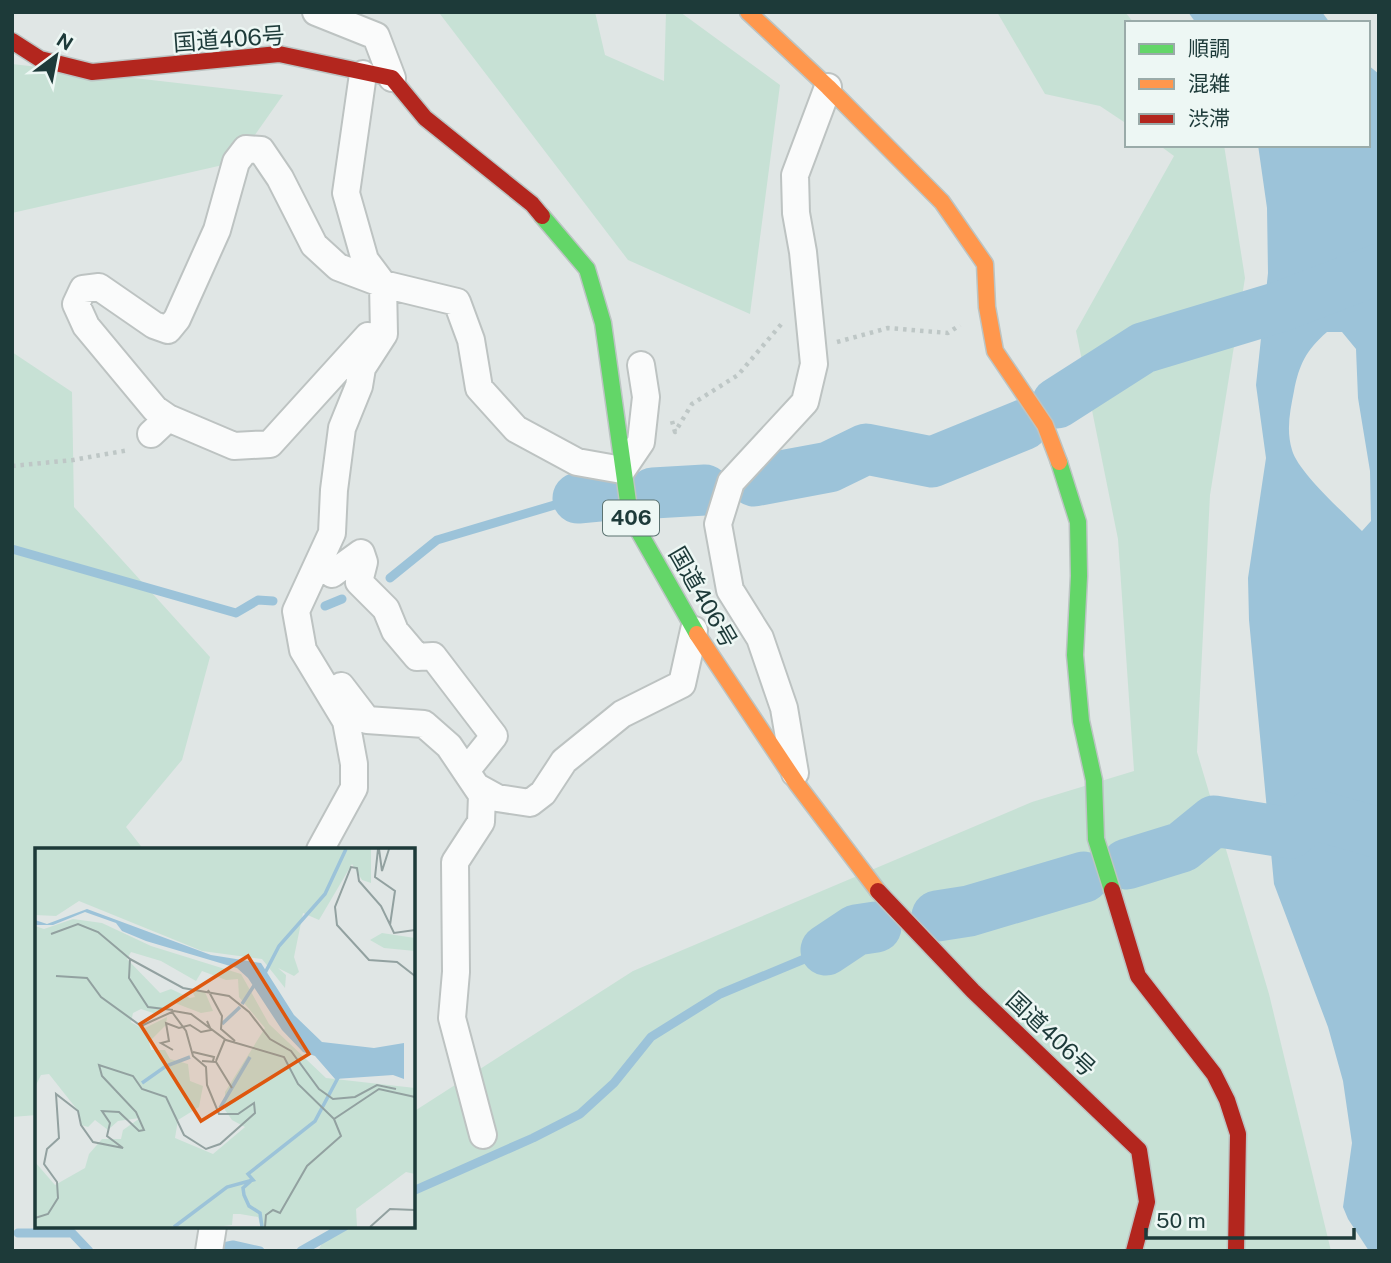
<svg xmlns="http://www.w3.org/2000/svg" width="1391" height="1263" viewBox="0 0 1391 1263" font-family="'Public Sans','Noto Sans JP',sans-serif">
<rect width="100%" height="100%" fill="#e0e6e5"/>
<!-- green -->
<path fill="#c7e1d5" d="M435,12H595L605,55L664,81L666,12H680L780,85L750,314L628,260L440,14Z
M997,12H1125L1134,23H1127V124L1100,106L1045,94Z
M12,64L283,95L236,162L12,213Z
M1159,145H1224L1245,278L1210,495L1197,752L1269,994L1331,1251H318L331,1226H413V1112L633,971L1032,802L1134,771L1118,539L1076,331L1174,156Z
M12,352L72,392L74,507L210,657L182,760L126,827L144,850H37V1115L12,1117Z"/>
<!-- water -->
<path fill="#9cc3d9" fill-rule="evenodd" d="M1188,12H1322L1330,23H1196Z
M1368,65L1379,74V1251H1369L1348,1219L1343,1207L1352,1143L1343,1081L1328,1027L1274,884L1249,620L1248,578L1266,458L1256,385L1268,273L1267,208L1258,145H1368ZM1327,332H1342L1356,349L1358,398L1370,471L1371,521L1362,531C1344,513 1298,472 1292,450C1286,430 1290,411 1294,391C1299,365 1306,350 1327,332Z"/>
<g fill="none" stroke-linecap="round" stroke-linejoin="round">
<!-- stream -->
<path stroke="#9cc3d9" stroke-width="9" d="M12,549L236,613L258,600L273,601
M390,578L437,540L578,498
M325,606L342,599
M413,1191L533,1138L580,1114L614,1083L651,1037L720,994L826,950
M18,1233H72L89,1251
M213,1249L233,1245L260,1251
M301,1251L345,1226"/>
<!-- river -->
<path stroke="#9cc3d9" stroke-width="51" d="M1057,403L1143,348L1282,306L1379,269
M754,481L829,467L866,449L932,462L1023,425
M653,493L705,490
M578,498L599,496
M1127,864L1182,847L1214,821L1290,833L1313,814L1379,833
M937,916L969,911L1084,877
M826,950L856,930L876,927"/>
<defs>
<path id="street" d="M316,12L376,36L392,78
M168,418L234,446L270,444L368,336
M151,434L168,418L155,409L86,326L76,304L83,289L99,287L154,325L168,330L177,319L217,230L236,162L246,149L261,150L280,178L314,245L338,267L383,284L457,302L471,340L479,388L516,429L577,462L622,470L641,442L646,397L641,365
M321,558L332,574L361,553L364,562L359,582L386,609L395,631L417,657L433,656L494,736L466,771
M341,686L367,720L424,724L449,746L482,795L481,822L455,862L456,972L452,1018L483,1135
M795,773L784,708L760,638L730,590L718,524L731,482L805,402L814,364L803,252L796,213L795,175L828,87
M477,787L497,798L530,803L543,793L564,761L622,714L682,684L694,630
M320,850L354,788V764L346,721L303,650L296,611L332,533L334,490L342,428L359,386L362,368L384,334L383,284L365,260L346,193L363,74
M209,1251L213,1226"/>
<path id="fast" d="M542,216L587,269L603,323L630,516L697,634
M1059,462L1078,522L1079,576L1075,655L1081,721L1094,780L1096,839L1112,890"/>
<path id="slow" d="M748,12L828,87L942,202L985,264L987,307L995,351L1045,425L1059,462
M697,634L797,784L878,891"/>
<path id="jam" d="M12,41L40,59L92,72L279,54L392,78L425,118L532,204L542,216
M1112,890L1138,976L1214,1074L1227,1100L1238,1134L1236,1251
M878,891L973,991L1139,1150L1147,1202L1134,1251"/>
</defs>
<!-- street casing -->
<use href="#street" stroke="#bdc3c2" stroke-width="30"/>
<!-- fast casing -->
<use href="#fast" stroke="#bcc4c3" stroke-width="19"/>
<!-- slow casing -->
<use href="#slow" stroke="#bcc4c3" stroke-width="19"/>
<!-- jam casing -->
<use href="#jam" stroke="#bcc4c3" stroke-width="19"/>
<!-- path -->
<path stroke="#bec7c6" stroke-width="4.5" stroke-dasharray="3.5 5" stroke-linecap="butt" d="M837,342L888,328L948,333L960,325
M672,421L675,432L692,404L738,375L784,321
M12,466L73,460L129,450"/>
<!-- street -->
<use href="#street" stroke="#fafbfb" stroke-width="26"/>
<!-- fast -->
<use href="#fast" stroke="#63d668" stroke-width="16"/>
<!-- slow -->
<use href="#slow" stroke="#ff974d" stroke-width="16"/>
<!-- jam -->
<use href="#jam" stroke="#b3261e" stroke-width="16"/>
</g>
<g text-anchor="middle" stroke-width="5" stroke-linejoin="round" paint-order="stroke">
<!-- shield labels -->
<rect fill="#edf7f4" stroke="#5b7371" stroke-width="2" x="603" y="500.5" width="56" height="35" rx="5"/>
<g font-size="21" font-weight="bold" fill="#1d3a39">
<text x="631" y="525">406</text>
</g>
<!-- street labels -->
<g font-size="23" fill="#1d3a39" stroke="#edf7f4">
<text transform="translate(229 39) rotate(-4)" y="8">国道406号</text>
<text transform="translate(703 597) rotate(60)" y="8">国道406号</text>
<text transform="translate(1051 1034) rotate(43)" y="8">国道406号</text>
</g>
</g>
<!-- overview -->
<g transform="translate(35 848)">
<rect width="380" height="380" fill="#e0e6e5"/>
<path d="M0,1H336V35L327,32L317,16L284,72L268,65L259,109L264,124L259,128L243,120L251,127L250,140L227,111L167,103L44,53L21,68L0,67ZM38,71L67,75L116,98L206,126L234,176L291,230L380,240V326L371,324L321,361L322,379H226L223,369L205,366H198L197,377L180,379H0V314L20,337L50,320L54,306L67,291H86L88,282L105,270L83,273L73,282L60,272L53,279L46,277L44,264L14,226L6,227L0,239V78L9,81ZM96,104L126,113L161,133L167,123L191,132L203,131L204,149L230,180L190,244V262L197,272L210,279L178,306L140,290L143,272L164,259L168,238L155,233L153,216L135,211L130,202H116L114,194L131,177L132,169L108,181L96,174L98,165L106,161L121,166L140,155L166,165L178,163L170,144L157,143L160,149L155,150L136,141L125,145L92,111ZM347,85L380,90V103L349,100L335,92Z" fill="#c7e1d5" fill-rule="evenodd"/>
<path d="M52,61L176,107L226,115L259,167L287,194L339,200L369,195V231L358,227L300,231L280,208L268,204L247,182L213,130L202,120L111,93L87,83L81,75L50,64L18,77H0V72L12,76Z" fill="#9cc3d9"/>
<path fill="none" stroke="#9cc3d9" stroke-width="3.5" d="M230,125L244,98L290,46L311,1M207,156L220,136M187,176L205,159M107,235L131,218L155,209M185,260L215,209M217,332L208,340L209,347L214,358L225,365L227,379M139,379L192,339L218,332L213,326L280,273L305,226"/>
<path fill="none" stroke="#92a1a0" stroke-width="2" d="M343,1L340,29L360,43L355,77M344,1L347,23L354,1M380,82L359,85L346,58L324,33L322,20L316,19L300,59L302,77L334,112L362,114L380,128M16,86L43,76L63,84L95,111M21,128L52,130L66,149L106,178L139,163L156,166L191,192L249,209L263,236L299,271L344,241L380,249M173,142L187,168L186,181L200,193M138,162L113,159L94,130L95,111L148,140L194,148L214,164L235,191L256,203L284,241L298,251L320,249L342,237L361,241M138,202L126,195L134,193L131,175L144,180L155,177L166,184L176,182L172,173M158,204L179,209L178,213M167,213L181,214L197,240M181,213L190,191M0,370L13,366L23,350L22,334L9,316L12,301L24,290L21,246L43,263L46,277L58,294L88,300L72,288L75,275L67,263L84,264L104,283L109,282L101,264L67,228L64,217L98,228L107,241L131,249L149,287L171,301L185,296L220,265L219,255L203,266H184L172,237L171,219L158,208L151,183L137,164M230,379L231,367L238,362L245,365L272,318L306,288L299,271M335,379L355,361L380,362"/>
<path fill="#de570e" fill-opacity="0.15" stroke="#de570e" stroke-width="3.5" d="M213,108L274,206L166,273L105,176Z"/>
<rect width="380" height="380" fill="none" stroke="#1d3a39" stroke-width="3.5"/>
</g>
<!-- border -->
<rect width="1391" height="1263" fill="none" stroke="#1d3a39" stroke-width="28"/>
<!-- legend -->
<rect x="1125" y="21" width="245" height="126" fill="#edf7f4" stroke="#9aaba9" stroke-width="2"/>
<rect x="1139" y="44" width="35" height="10" fill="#63d668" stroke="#9aaba9" stroke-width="2"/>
<text x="1188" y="56" font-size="21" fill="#1d3a39">順調</text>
<rect x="1139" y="79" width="35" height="10" fill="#ff974d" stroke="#9aaba9" stroke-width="2"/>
<text x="1188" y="91" font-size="21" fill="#1d3a39">混雑</text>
<rect x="1139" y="114" width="35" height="10" fill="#b3261e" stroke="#9aaba9" stroke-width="2"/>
<text x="1188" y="126" font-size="21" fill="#1d3a39">渋滞</text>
<!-- north arrow -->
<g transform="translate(56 56) rotate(32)" stroke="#edf7f4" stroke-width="5" paint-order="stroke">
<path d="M0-5L12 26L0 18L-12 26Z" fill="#1d3a39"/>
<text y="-10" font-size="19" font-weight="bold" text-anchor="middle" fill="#1d3a39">N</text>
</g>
<!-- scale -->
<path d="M1146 1228v10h208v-10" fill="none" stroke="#1d3a39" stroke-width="3.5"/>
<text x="1156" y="1228" font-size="21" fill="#1d3a39" stroke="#edf7f4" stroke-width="5" paint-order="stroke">50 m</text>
</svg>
